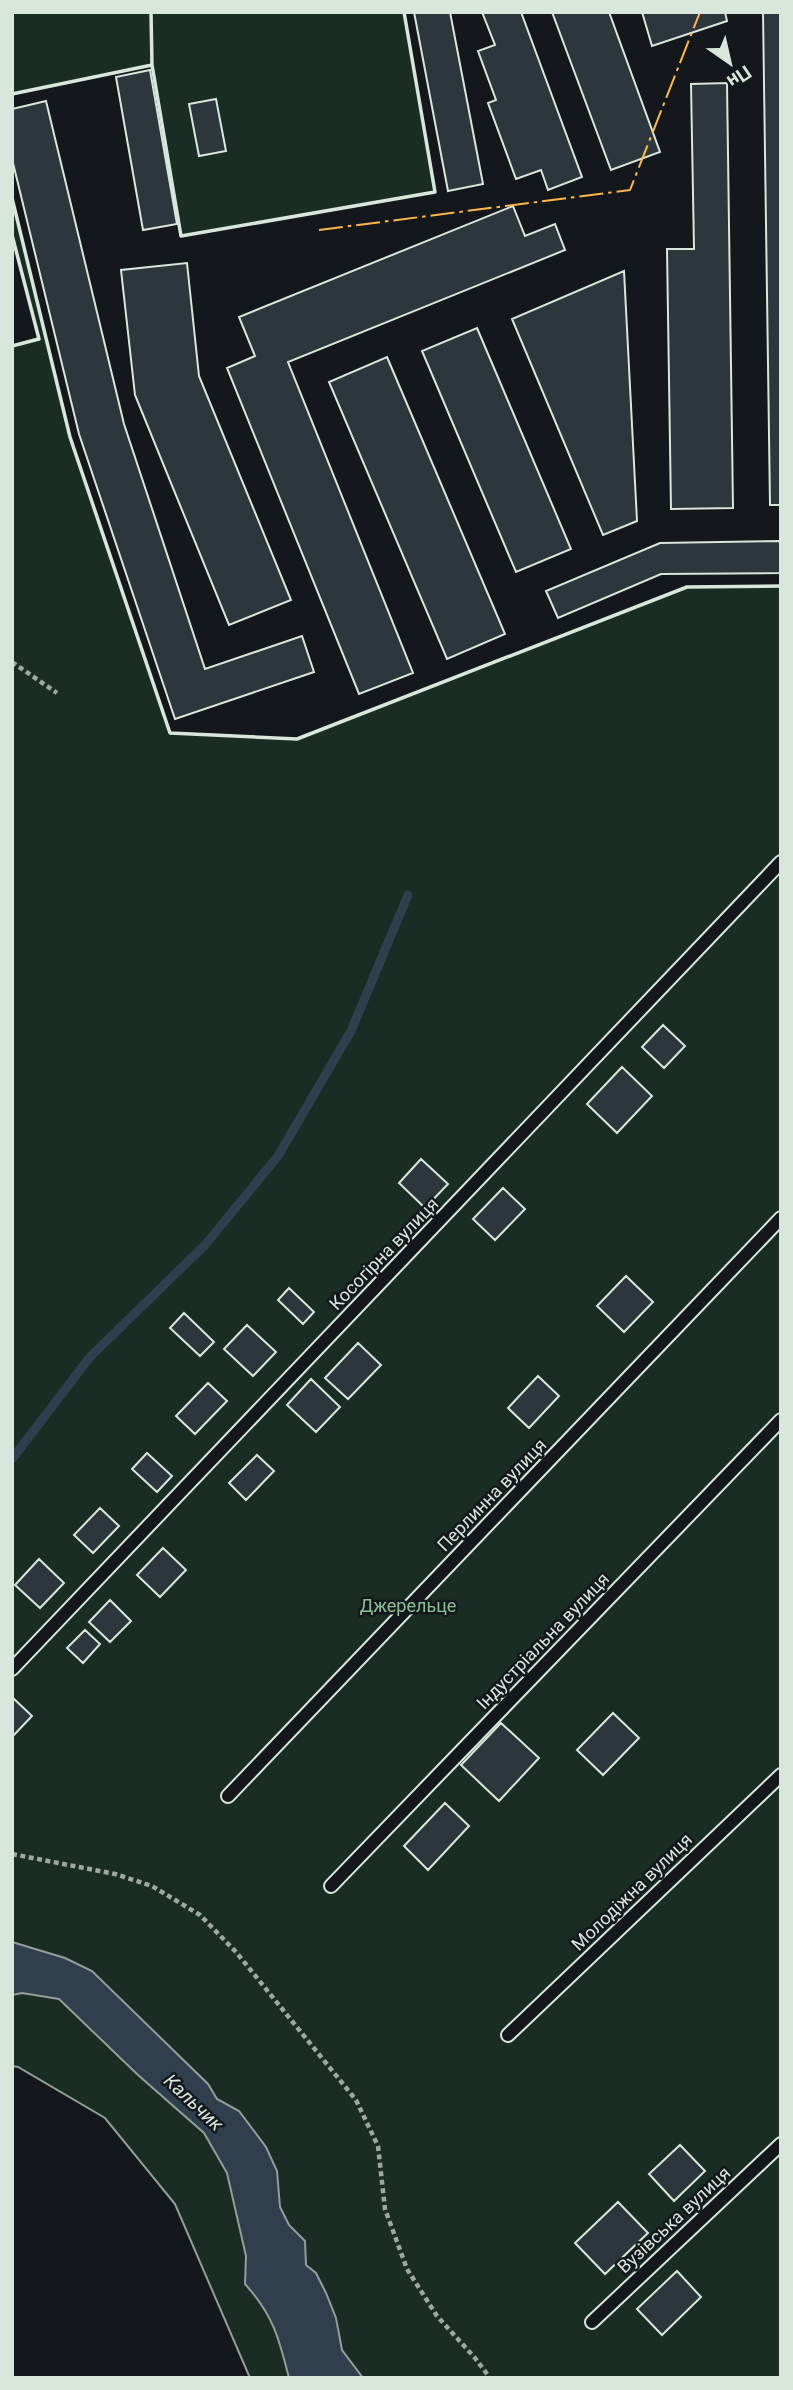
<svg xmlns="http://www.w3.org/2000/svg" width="793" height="2390" viewBox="0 0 793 2390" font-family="Roboto,sans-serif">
<rect width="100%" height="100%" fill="#14181c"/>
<!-- green -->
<path fill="#1a2d24" stroke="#939e99" stroke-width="2" d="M12,12H404L435,192L181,236L152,65L12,94Z
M12,198L70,437L170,733L297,739L687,587L781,586V2378H250L175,2204L105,2118L18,2067L12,2066V346L39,338L12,235Z"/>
<!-- water -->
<path fill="#2f3f4d" stroke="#939e99" stroke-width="2" d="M12,1942L65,1958L92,1971L208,2084L217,2099L239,2111L266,2147L277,2171L280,2207L289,2225L305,2241L306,2265L316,2273L326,2293L336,2318L342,2350L363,2378H289C279,2338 273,2315 245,2284L246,2256L227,2173L204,2133L138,2075L59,1999L22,1993L12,1995Z"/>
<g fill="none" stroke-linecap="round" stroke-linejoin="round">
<!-- stream -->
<path stroke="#2f3f4d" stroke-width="9" d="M12,1459L90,1357L205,1245L278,1156L351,1031L408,895"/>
</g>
<!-- building -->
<path fill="#2c363c" stroke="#d8e6dc" stroke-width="2" d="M414,12H450L483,184L448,191Z
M482,12H521L582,177L548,190L541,170L516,179L488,103L496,100L478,51L495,45Z
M552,12H609L660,152L611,170Z
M642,12H725L727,21L652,46Z
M763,12H781V505H770Z
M150,70L177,224L143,230L116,77Z
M727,83L733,508L671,509L667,249H694L691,84Z
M216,99L226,151L199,156L189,104Z
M46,101L124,424L205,669L302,636L314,672L175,719L79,434L12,159V109Z
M513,206L525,236L555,224L565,250L288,362L413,673L359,694L227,368L255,356L239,317Z
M187,263L199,376L291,600L229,625L135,395L121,270Z
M624,271L637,521L603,535L512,319Z
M477,328L571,549L516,572L422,351Z
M387,357L505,634L447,659L329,382Z
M781,541V573L661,574L558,618L546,591L660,543Z
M663,1025L685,1046L664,1068L642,1047Z
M622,1067L652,1096L617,1133L587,1104Z
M421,1159L448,1184L425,1208L399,1183Z
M503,1188L525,1209L495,1240L473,1219Z
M626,1276L653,1302L624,1332L597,1306Z
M289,1288L314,1312L303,1324L278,1300Z
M184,1313L214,1342L200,1356L170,1328Z
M247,1325L276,1352L253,1376L224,1349Z
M358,1343L381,1365L348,1399L325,1378Z
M538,1376L559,1396L529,1428L508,1408Z
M311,1379L340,1407L316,1432L287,1405Z
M208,1383L227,1401L195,1434L176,1416Z
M147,1453L172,1476L157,1492L132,1469Z
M257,1455L274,1471L246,1500L229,1483Z
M100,1508L119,1526L93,1553L74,1535Z
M163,1548L186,1570L160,1597L137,1575Z
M39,1559L64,1583L40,1608L15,1585Z
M110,1600L131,1621L110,1642L89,1622Z
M85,1630L100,1644L83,1663L67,1648Z
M12,1697L32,1716L12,1737Z
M613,1713L639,1738L603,1775L577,1750Z
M501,1723L539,1758L499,1801L461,1765Z
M445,1803L469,1826L428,1870L404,1846Z
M680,2145L705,2171L674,2201L649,2174Z
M618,2202L648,2233L605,2274L575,2243Z
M677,2271L701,2297L662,2335L637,2309Z"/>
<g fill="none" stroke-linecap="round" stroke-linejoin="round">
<defs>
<path id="lane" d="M12,1669L781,862
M228,1796L781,1218
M331,1886L781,1420
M508,2035L781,1775
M592,2322L781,2144"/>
</defs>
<!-- lane casing -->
<use href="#lane" stroke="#d8e6dc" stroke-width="16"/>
<!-- path -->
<path stroke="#9da8a2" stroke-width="4.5" stroke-dasharray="5 3.5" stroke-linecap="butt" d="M12,662L57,693
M12,1854L115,1874L152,1886L200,1915L236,1952L356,2100L378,2146L385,2209L407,2269L437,2316L475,2358L490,2378"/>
<!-- lane -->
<use href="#lane" stroke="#14181c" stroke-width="12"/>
<!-- wall -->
<path stroke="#d8e6dc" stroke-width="3.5" d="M151,12L152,66
M12,94L152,65L181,236L435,192L404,12
M12,198L70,437L170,733L297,739L687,587L781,586
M12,235L39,339L12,346"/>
<!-- power -->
<path stroke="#ffb74d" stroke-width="2" stroke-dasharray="24 5 3.5 5" stroke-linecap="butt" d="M319,230L630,190L700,12"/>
</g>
<g text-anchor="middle" stroke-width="5" stroke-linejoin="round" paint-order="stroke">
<!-- street labels -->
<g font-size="18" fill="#d8e6dc" stroke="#14181c">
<text transform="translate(384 1254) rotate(-46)" y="6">Косогірна вулиця</text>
<text transform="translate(492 1495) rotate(-46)" y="6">Перлинна вулиця</text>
<text transform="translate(543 1641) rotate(-46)" y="6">Індустріальна вулиця</text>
<text transform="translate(632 1892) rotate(-44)" y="6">Молодіжна вулиця</text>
<text transform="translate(674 2220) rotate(-43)" y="6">Вузівська вулиця</text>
</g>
<!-- park labels -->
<g font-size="18" fill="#8ac095" stroke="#14181c">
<text x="408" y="1612">Джерельце</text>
</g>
<!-- water labels -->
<g font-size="19" font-style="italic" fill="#d8e6dc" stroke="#14181c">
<text transform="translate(194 2102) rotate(43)" y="7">Кальчик</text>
</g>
</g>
<!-- border -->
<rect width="793" height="2390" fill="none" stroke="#d8e6dc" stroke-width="28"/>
<!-- north arrow -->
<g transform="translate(730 63) rotate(146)" stroke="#14181c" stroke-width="5" paint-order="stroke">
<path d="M0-5L12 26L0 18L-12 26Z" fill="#d8e6dc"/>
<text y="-10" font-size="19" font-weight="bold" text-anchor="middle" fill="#d8e6dc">Пн</text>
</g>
</svg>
